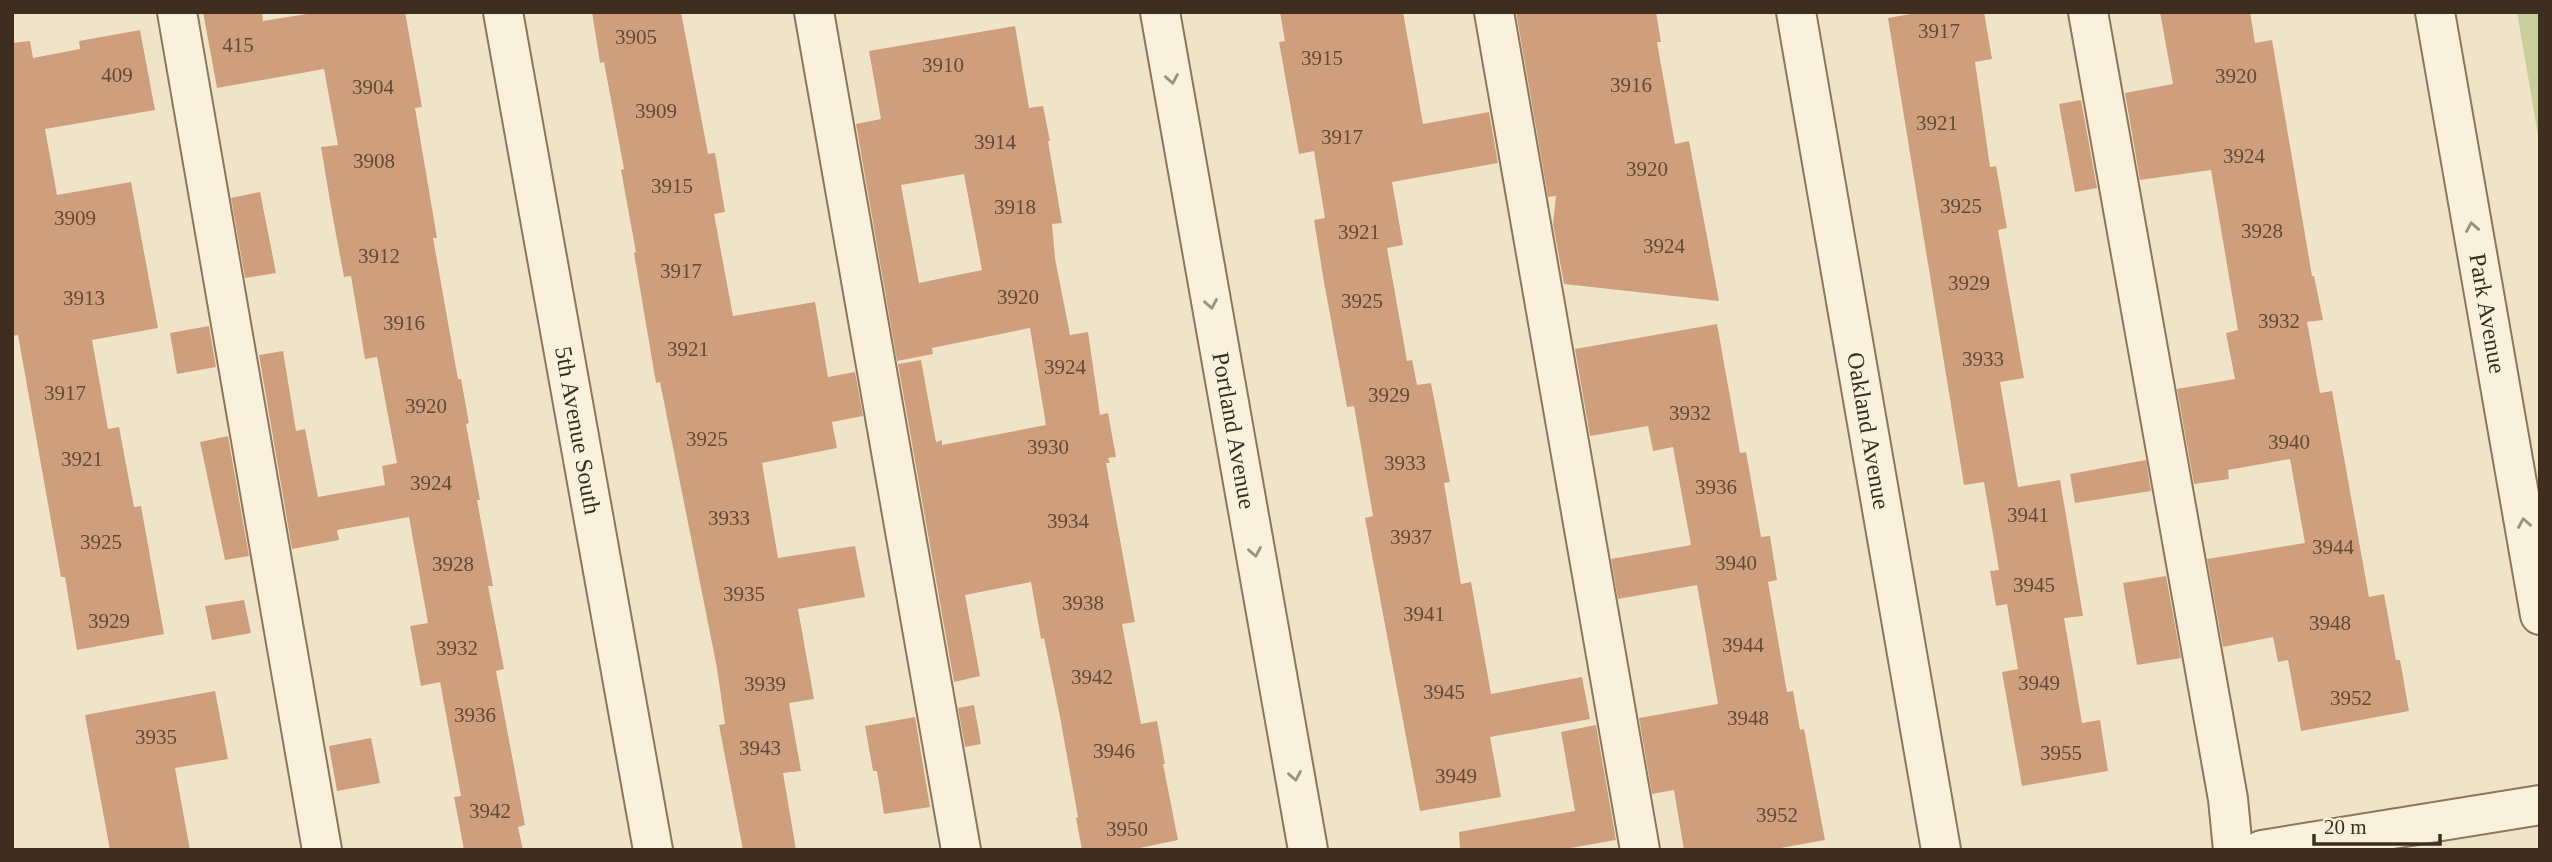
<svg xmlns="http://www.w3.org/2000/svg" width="2552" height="862" viewBox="0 0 2552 862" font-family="Georgia,serif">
<rect width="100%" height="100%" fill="#f0e4c8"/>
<!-- green -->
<path fill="#c9cf9b" d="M2517,12H2540V147Z"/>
<!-- building -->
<path fill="#cf9f7d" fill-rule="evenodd" d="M203,12H262L263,21L319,12H405L422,107L415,108L437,238H433L458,379H461L469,423L466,424L480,500H477L493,586H488L504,669L496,671L525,825L518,827L523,850H464L454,797L461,796L440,682L421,686L410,626L428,623L409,517L337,530L339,540L292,549L259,355L283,351L296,431L305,429L318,497L385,485L382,466L397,463L377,357L365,359L351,276L344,277L332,213L321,147L338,145L324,69L217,88Z
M592,12H681L708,154L715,153L725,212L714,214L733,316L815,302L828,377L855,372L863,416L832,422L837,448L762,463L778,558L855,546L865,597L798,609L814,699L789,703L801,771L783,773L796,850H743L719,725L725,724L717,668L660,382L656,383L634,253L636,252L621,170L624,169L604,62L600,63Z
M1280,12H1403L1423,124L1489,112L1498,163L1392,182L1403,245L1387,248L1407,361L1412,360L1417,385L1431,383L1450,482L1444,483L1461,584L1471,582L1491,694L1582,677L1590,719L1490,737L1501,797L1420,811L1365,518L1373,516L1354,406L1347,407L1324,282L1314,220L1325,218L1314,151L1299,154L1279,42L1285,41Z
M1516,12H1656L1661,42H1657L1675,144L1689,141L1719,301L1564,284L1553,224L1556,196L1548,197Z
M1922,12H1984L1992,59L1975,62L1990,167L1996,166L2007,228L1998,230L2024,378L2000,382L2018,487L2060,480L2083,616L2064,618L2082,723L2100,720L2108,771L2022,786L2002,672L2018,669L2007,604L1996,606L1990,571L1999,570L1984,482L1964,485L1888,18Z
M2160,12H2250L2255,43L2272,40L2312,276H2314L2323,320L2307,322L2320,393L2332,391L2369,597L2384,594L2396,660H2400L2409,711L2301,731L2288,660L2278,662L2273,637L2223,647L2207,559L2305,543L2290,459L2228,470L2229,479L2194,484L2177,389L2235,379L2226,333L2238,330L2211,170L2140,180L2125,93L2173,84Z
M1015,26L1029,108L1043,106L1050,141H1048L1062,223L1052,224L1055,258L1070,335L1088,332L1100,415L1108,413L1116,457L1108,458L1110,463H1106L1135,622L1122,624L1141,724L1157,721L1165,764H1163L1178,840L1130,850H1082L1076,818L1078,817L1060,717L1044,638L1041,639L1031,582L965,595L980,676L954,682L898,364L921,360L936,442L942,440V445L1046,425L1030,328L932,348L933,354L897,361L856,124L881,119L869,51ZM964,174L982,270L919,283L901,185Z
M140,30L155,110L45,129L57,195L131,182L158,328L92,340L108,429L119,427L134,507L141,506L164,634L77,650L65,577H61L18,335L12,336V43L30,41L33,58L80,49L79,41Z
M2081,100L2097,188L2075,192L2059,104Z
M260,192L276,273L245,278L231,198Z
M1717,324L1740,453L1746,452L1761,537L1770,536L1777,580L1768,582L1787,692L1793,691L1800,730L1804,729L1825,840L1769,850H1684L1674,790L1652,794L1639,718L1718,704L1697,585L1618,599L1611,559L1691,545L1673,447L1653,451L1648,426L1590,436L1575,349Z
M209,326L216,367L177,374L170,333Z
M228,436L249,556L225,560L200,442Z
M2146,460L2151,491L2075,503L2070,474Z
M2166,576L2181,658L2137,665L2123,583Z
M244,600L251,633L212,640L205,606Z
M215,691L228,759L175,768L190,850H110L85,715Z
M974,705L981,744L965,747L958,708Z
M915,717L930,807L884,814L877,771H873L865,726Z
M1596,725L1616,840L1559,850H1460L1459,832L1575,811L1561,732Z
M371,738L380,783L337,791L329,746Z"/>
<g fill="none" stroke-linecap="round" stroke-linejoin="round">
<defs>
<g id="minor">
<path d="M177,12L322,850"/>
<path id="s1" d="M503,12L653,850"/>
<path d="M814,12L961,850"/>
<path id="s2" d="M1160,12L1308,850"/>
<path d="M1494,12L1640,850"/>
<path id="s3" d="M1796,12L1941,850"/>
<path d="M2088,12L2228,799L2233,850"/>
<path id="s4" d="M2435,12L2540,615"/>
<path d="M2262,850L2540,805"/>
</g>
</defs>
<!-- minor casing -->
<use href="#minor" stroke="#8d765c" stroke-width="42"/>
<!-- minor -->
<use href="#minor" stroke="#faf1dc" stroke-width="38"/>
</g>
<!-- one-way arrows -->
<defs><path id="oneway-chevron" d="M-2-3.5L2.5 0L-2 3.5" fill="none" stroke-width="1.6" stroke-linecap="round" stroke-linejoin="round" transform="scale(1.75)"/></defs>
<g stroke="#9c907e">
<use href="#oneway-chevron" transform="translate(1172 79) rotate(80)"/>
<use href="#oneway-chevron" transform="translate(2472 227) rotate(-100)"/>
<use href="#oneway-chevron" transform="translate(1211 304) rotate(80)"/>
<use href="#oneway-chevron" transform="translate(2524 523) rotate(-100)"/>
<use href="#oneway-chevron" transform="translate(1255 552) rotate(80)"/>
<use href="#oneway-chevron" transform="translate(1295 776) rotate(80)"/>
</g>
<g text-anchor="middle" stroke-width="6" stroke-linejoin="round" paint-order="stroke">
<!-- number labels -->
<g font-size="21" fill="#624a37">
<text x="1939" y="38">3917</text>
<text x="636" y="44">3905</text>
<text x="238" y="52">415</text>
<text x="1322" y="65">3915</text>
<text x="943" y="72">3910</text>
<text x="117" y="82">409</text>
<text x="2236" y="83">3920</text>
<text x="1631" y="92">3916</text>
<text x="373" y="94">3904</text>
<text x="656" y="118">3909</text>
<text x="1937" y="130">3921</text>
<text x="1342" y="144">3917</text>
<text x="995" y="149">3914</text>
<text x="2244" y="163">3924</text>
<text x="374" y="168">3908</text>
<text x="1647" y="176">3920</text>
<text x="672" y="193">3915</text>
<text x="1961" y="213">3925</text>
<text x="1015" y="214">3918</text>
<text x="75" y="225">3909</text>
<text x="2262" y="238">3928</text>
<text x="1359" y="239">3921</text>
<text x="1664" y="253">3924</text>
<text x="379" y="263">3912</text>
<text x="681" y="278">3917</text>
<text x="1969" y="290">3929</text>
<text x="1018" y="304">3920</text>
<text x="84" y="305">3913</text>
<text x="1362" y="308">3925</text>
<text x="2279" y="328">3932</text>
<text x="404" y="330">3916</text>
<text x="688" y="356">3921</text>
<text x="1983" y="366">3933</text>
<text x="1065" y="374">3924</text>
<text x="65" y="400">3917</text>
<text x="1389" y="402">3929</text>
<text x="426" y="413">3920</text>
<text x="1690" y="420">3932</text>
<text x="707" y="446">3925</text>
<text x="2289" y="449">3940</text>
<text x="1048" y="454">3930</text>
<text x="82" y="466">3921</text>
<text x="1405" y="470">3933</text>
<text x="431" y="490">3924</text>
<text x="1716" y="494">3936</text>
<text x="2028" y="522">3941</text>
<text x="729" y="525">3933</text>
<text x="1068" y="528">3934</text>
<text x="1411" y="544">3937</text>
<text x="101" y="549">3925</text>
<text x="2333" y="554">3944</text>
<text x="1736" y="570">3940</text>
<text x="453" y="571">3928</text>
<text x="2034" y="592">3945</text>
<text x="744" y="601">3935</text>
<text x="1083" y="610">3938</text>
<text x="1424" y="621">3941</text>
<text x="109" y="628">3929</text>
<text x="2330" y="630">3948</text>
<text x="1743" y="652">3944</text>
<text x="457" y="655">3932</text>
<text x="1092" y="684">3942</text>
<text x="2039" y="690">3949</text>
<text x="765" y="691">3939</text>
<text x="1444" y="699">3945</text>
<text x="2351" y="705">3952</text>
<text x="475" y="722">3936</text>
<text x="1748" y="725">3948</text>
<text x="156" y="744">3935</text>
<text x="760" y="755">3943</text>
<text x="1114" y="758">3946</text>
<text x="2061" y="760">3955</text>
<text x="1456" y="783">3949</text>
<text x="490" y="818">3942</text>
<text x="1777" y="822">3952</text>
<text x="1127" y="836">3950</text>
</g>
<!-- street labels -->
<g font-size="24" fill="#3d2e20" stroke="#f7eed8">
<text dy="8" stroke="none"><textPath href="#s4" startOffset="306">Park Avenue</textPath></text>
<text dy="8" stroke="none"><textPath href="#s1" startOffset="425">5th Avenue South</textPath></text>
<text dy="8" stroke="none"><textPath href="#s2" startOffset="425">Portland Avenue</textPath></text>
<text dy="8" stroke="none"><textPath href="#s3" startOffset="425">Oakland Avenue</textPath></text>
</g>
</g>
<!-- border -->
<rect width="2552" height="862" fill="none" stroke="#3d2e20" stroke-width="28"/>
<!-- scale -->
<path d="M2314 834v10h126v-10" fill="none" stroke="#3d2e20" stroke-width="3.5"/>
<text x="2324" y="834" font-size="21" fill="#3d2e20" stroke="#f7eed8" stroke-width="5" paint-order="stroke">20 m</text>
</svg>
